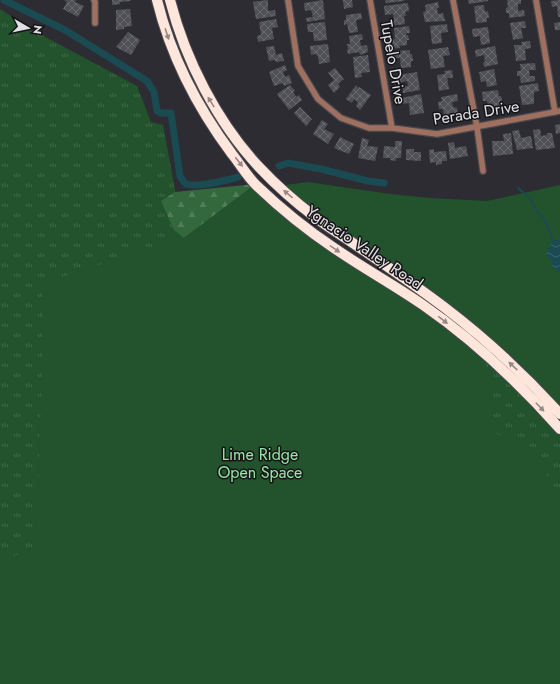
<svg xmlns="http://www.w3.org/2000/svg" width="560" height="684" viewBox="0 0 560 684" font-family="Jost,sans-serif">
<defs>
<pattern id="grass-tufts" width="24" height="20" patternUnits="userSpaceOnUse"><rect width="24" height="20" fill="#22532c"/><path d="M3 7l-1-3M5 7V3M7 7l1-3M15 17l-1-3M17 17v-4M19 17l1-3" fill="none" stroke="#426b4a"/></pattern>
<pattern id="forest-firs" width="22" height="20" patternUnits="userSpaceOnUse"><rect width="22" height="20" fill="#33683d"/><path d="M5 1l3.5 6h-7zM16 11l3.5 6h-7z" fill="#507d59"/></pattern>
<pattern id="water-waves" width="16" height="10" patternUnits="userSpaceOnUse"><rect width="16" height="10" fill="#1a4b52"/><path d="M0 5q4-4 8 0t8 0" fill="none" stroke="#3b656b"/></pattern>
<pattern id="building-cross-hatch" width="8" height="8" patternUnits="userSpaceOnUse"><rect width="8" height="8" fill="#505057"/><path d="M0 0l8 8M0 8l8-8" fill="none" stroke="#69696f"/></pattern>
</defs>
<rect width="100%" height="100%" fill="#2d2c33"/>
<!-- grass -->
<path fill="url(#grass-tufts)" d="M0,9L36,32L137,86L151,122L163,125L184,238L280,206L459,333L560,429V684H0Z"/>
<!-- forest -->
<path fill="url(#forest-firs)" d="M256,184L184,238L174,230L161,201L175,192Z"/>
<!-- park -->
<path fill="#22532c" d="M308,182L390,194L431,198L487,201L560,185V414L501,355L277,186Z
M256,184L280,206L423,305L484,355L496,434L530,449L560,496V684H0V562L35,547L37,515L43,334V283L184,238Z"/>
<!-- water -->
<path fill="url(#water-waves)" d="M553,240H560V273L554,268L546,253Z"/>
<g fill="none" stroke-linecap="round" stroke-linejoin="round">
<!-- stream -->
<path stroke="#1a4b52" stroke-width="2" d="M518,188L530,198L538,213L544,219L553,240"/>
<!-- canal -->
<path stroke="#1a4b52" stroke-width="7" d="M4,0L65,30L147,81L154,92L157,111L161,113H171L180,176C182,179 183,182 186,184C196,188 227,180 238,177
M279,166L288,163L321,169L368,181L384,183"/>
</g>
<!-- building -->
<path fill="url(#building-cross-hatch)" d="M64,0H76L75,2L84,6L78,17L63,9L67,2Z
M112,0H130L131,1L120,2V4L112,5Z
M268,0V11L275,10L276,16L256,19L253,2Z
M323,0L325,19L307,22L306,18L313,17L311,10L305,11L304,3Z
M343,0H352L353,7L344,9Z
M385,0H404V1L386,3Z
M468,0H488V1L469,4Z
M507,0H521V4H518V11L524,10L525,16L509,18V13H506V8L508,7Z
M560,0V17H558L557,6L552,7L551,1Z
M438,2L439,8H437L438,14L443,13L445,21L425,22L423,12L426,11L425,5Z
M408,3L409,11L405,12L406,16H404L405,24L391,26V20H394L393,14L385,15L384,6Z
M484,5L485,12L488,11L489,18H487V22L476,23L474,6Z
M130,9L132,26L124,27V29L116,30V10Z
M361,13L362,19L356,20L358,32L349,33L347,24L344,25V20H346V15Z
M276,19L278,27L272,28L274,39L258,42L257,36L261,35L259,22Z
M525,21L526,28H521L523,38L513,40L510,23Z
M325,22L327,40L314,41L313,32H308L307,24Z
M560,22V30H555L554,23Z
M447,24L448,32L441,33L442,43L432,44L430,26Z
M409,26L410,33H406V35H408L409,40H407V45L399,46L400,48L390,49L389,40L395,39L394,28Z
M488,27L490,43L481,45L480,36L473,37L472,29Z
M128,32L140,40L131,55L116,47Z
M362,34L363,40H360L361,46L367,45L368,52L360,55L359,52L348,54L347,50L348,49L347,44H350L349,36Z
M530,41L531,48L525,49L526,60L516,61L514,45H522L521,42Z
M328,44L330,62L319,64L318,56H317L316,54L311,55L310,46Z
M274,46L276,55L282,53L284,61L276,62L275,60L269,61L266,47Z
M495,46L498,64L484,67L483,62H485L484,55L476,57L475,50Z
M448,47L450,55L443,56L445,67L431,69L428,50Z
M410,50V54H412L413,61H411V67L401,68L400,58H394V51Z
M368,55L370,72L361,73L362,77L355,78L353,57Z
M535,63L536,70H529L530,76H535V81L521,83L520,76H517V71H521L520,64Z
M285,65L287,70L283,72L285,77L289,75L292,83L284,86L283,83L274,86L269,72Z
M335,68L344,79L338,84L340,87L334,93L328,85L334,80L328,73Z
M494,69L497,85L487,87L486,81L481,82L479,72Z
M452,70L453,78H447L449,89L439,91L437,75L445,74L444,71Z
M417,72L420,90L403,93V87L408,86L407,81L399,83L398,75Z
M538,83L539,91L534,92V104L522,105L519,86Z
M290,85L295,91L293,92L296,97L299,95L302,100L289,110L277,94Z
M356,85L358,88L359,87L371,95L360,110L356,106L358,102L354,99L352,103L346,99Z
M498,90L499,96H501L502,100L500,101V106L488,108L487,101H483L482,92Z
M421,94L424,113L410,115L409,103L402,104L401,98Z
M457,94L458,101L452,102L453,107L457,108L458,115L444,118L443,109H439L438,102L442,101L441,97Z
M300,107L312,119L306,126L294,113Z
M322,120L328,124L324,129L334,134L328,144L313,134Z
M560,124V133L556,134L555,125Z
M540,129L541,136L547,135V133H552L555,148L536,150L533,130Z
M519,130L521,138L531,136L533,148L517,150L512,131Z
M511,133L513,154L493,156L492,141H504L503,134Z
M340,137L354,144L349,154L334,148Z
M362,138L369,140L367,146L378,147L375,161L358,158Z
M395,141H402L401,158H396V161L390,160L391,158H383L384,146L395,147Z
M454,142L455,148L466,146L468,156L450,159L448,143Z
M406,149H414V152H421V161L406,160Z
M434,149V152L446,151L447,161H442V164L436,165V162L430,163L429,150Z"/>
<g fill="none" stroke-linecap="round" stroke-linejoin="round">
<defs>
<path id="street" d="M94,0L95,2V23
M288,0L298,66L318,99L341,118L369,128H392L437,134L560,111
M370,0L392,128
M453,0L477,127L483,171
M536,0L555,112"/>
<path id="highway" d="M157,0C171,57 197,107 232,154C240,164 247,176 256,185C280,208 307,230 334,248C363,268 394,285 423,305C472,339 521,385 560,429
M170,0C185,59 217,122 259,167C276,185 295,202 315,217C326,226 338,233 350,241C382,263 414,284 444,307C486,339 525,375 560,414"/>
</defs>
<!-- street casing -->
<use href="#street" stroke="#4a494f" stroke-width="8"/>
<!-- highway casing -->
<use href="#highway" stroke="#4a494f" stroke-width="12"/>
<!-- street -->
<use href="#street" stroke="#9f6f5f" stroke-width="5.5"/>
<!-- highway -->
<use href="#highway" stroke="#ffe6dd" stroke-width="10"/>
</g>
<!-- one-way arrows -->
<defs><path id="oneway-solid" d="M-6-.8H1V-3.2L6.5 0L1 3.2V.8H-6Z"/></defs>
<g fill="#968884">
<use href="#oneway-solid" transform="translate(167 34) rotate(72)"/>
<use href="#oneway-solid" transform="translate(211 102) rotate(-122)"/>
<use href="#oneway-solid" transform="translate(239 162) rotate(52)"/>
<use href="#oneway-solid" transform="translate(288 194) rotate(-140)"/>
<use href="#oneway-solid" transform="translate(335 249) rotate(34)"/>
<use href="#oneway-solid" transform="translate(443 320) rotate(38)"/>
<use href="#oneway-solid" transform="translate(513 366) rotate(-137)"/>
<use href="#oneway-solid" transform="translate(540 407) rotate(46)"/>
</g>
<g text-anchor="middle" stroke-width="3" stroke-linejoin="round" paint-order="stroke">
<!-- street labels -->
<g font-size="16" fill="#e0e0e4" stroke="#151518">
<text transform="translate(394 62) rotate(80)" y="6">Tupelo Drive</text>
<text transform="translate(476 112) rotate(-9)" y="6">Perada Drive</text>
<text transform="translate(365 247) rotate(34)" y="6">Ygnacio Valley Road</text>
</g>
<!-- park labels -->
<g font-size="16" fill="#98e5a4" stroke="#151518">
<text x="260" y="460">Lime Ridge<tspan x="260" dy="18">Open Space</tspan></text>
</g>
</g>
<!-- north arrow -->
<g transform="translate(28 28) rotate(99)" stroke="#151518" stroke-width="3" paint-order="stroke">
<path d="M0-3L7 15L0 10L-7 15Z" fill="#e0e0e4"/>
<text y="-6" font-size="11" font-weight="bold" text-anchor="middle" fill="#e0e0e4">N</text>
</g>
</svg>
